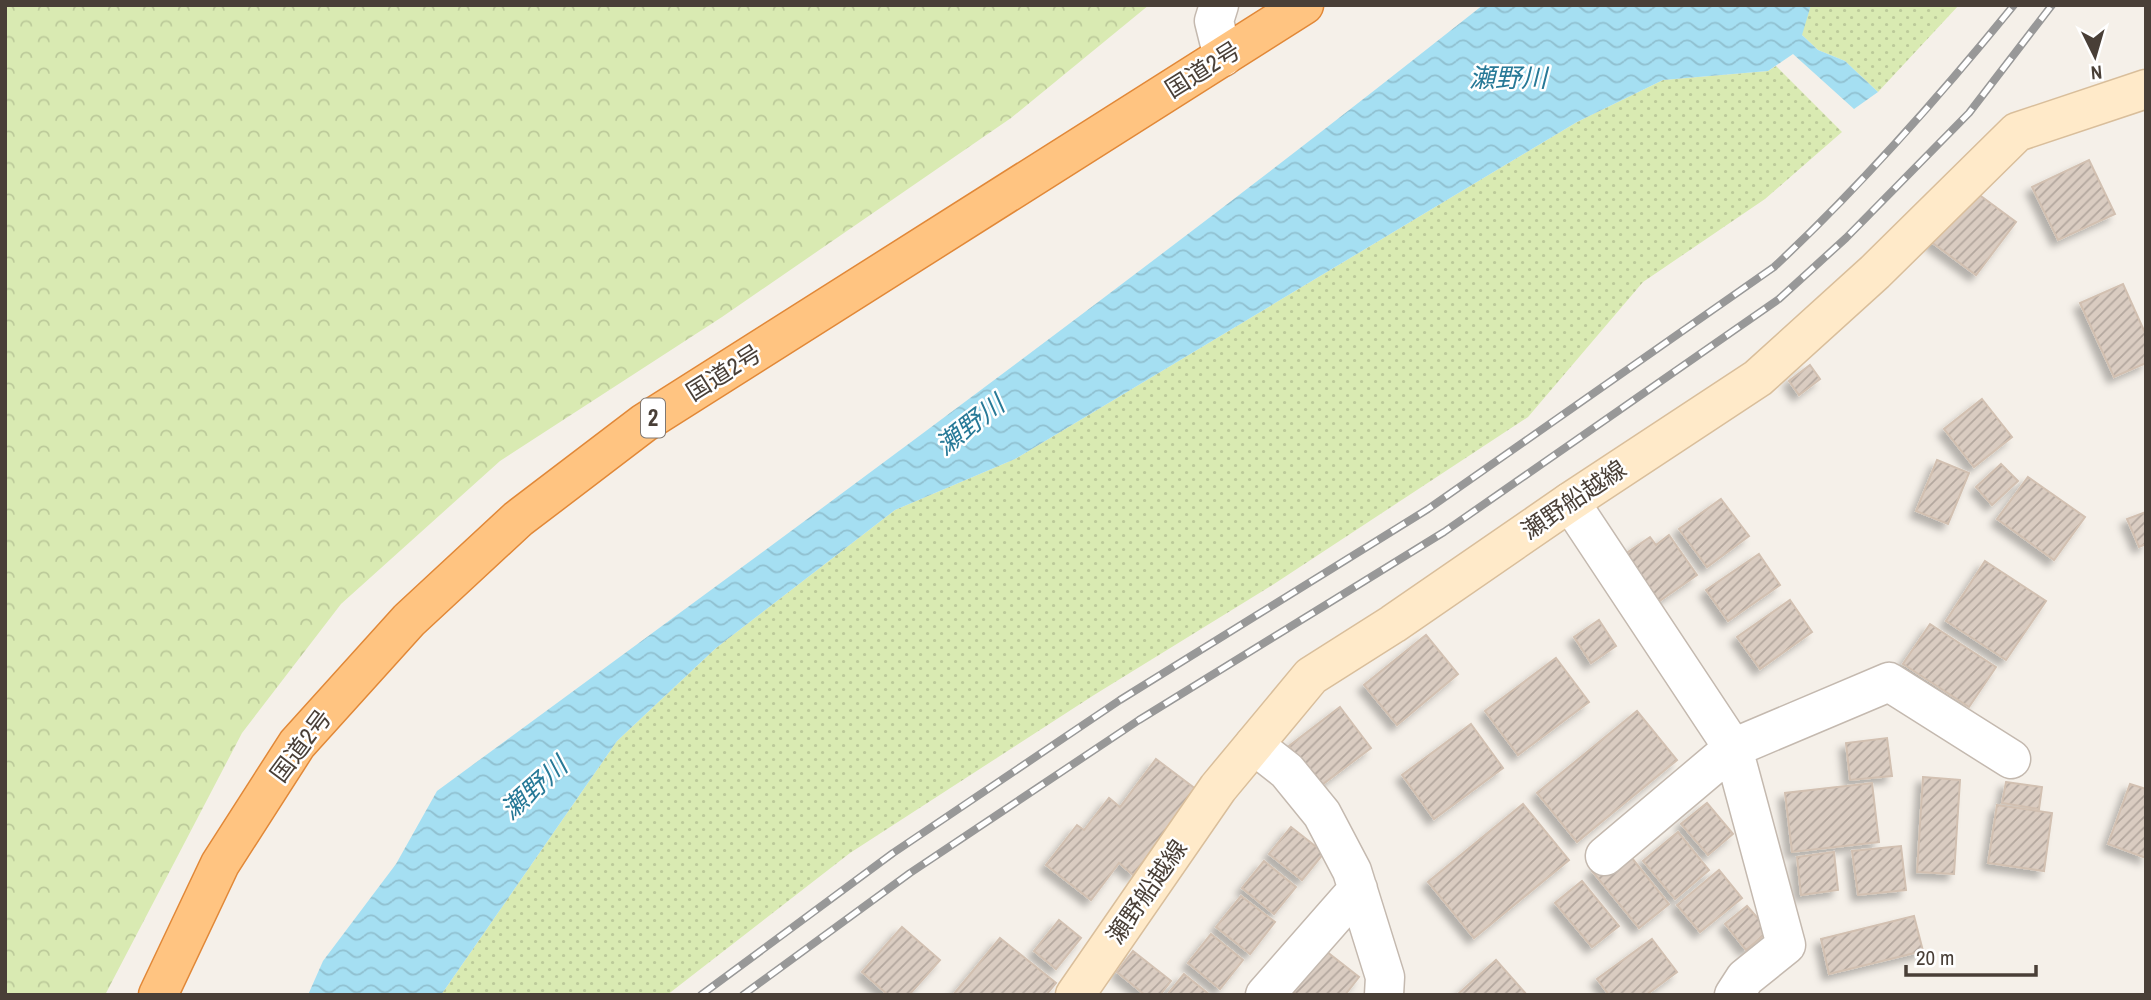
<svg xmlns="http://www.w3.org/2000/svg" width="2151" height="1000" viewBox="0 0 2151 1000" font-family="'Archivo Narrow','Noto Sans JP',sans-serif">
<defs>
<pattern id="grass-dots" width="8" height="8" patternUnits="userSpaceOnUse" patternTransform="scale(1.75)"><rect width="8" height="8" fill="#d9eab2"/><path d="M2 2h.1M6 6h.1" fill="none" stroke="#bcca9a" stroke-width="1.8" stroke-linecap="round"/></pattern>
<pattern id="forest-crowns" width="20" height="18" patternUnits="userSpaceOnUse" patternTransform="scale(1.75)"><rect width="20" height="18" fill="#d9eab2"/><path d="M2 6a3 3 0 1 1 6 0M12 15a3 3 0 1 1 6 0" fill="none" stroke="#bcca9a"/></pattern>
<pattern id="water-waves" width="16" height="10" patternUnits="userSpaceOnUse" patternTransform="scale(1.75)"><rect width="16" height="10" fill="#a5dff2"/><path d="M0 5q4-4 8 0t8 0" fill="none" stroke="#90c0d0"/></pattern>
<pattern id="building-hatch" width="6" height="6" patternUnits="userSpaceOnUse" patternTransform="scale(1.75)"><rect width="6" height="6" fill="#daccc1"/><path d="M-1 1l2-2M0 6l6-6M5 7l2-2" fill="none" stroke="#b3a79e"/></pattern>
<filter id="shadow"><feDropShadow dx="-6" dy="6" stdDeviation="3.5" flood-color="#0004"/></filter>
</defs>
<rect width="100%" height="100%" fill="#f5f0e9"/>
<!-- grass -->
<path fill="url(#grass-dots)" d="M1811,5H1959L1878,92L1845,61L1818,50L1801,34Z
M1776,66L1842,132L1765,199L1643,282L1528,417L1274,584L1094,695L850,853L667,995H441L617,741L716,648L895,510L1015,459L1577,122L1663,80L1768,71Z"/>
<!-- forest -->
<path fill="url(#forest-crowns)" d="M5,5H1149L1011,118L722,317L500,461L341,604L242,733L105,995H5Z"/>
<!-- water -->
<path fill="url(#water-waves)" d="M1483,5H1811L1802,35L1818,50L1845,61L1878,92L1854,109L1793,54L1768,71L1663,80L1577,122L1015,459L895,510L716,648L617,741L441,995H308L323,961L396,864L437,791C789,533 1141,276 1483,5Z"/>
<!-- building -->
<path fill="url(#building-hatch)" stroke="#d2c0b1" stroke-width="2" filter="url(#shadow)" d="M2089,160L2115,214L2058,240L2032,187Z
M1970,188L2016,222L1976,275L1930,241Z
M2123,284L2146,335V363L2114,377L2080,303Z
M1810,365L1820,379L1799,395L1789,381Z
M1982,399L2012,437L1974,467L1944,429Z
M1937,460L1969,473L1948,524L1916,511Z
M2001,464L2018,481L1992,505L1976,487Z
M2028,477L2085,517L2054,560L1997,519Z
M1721,499L1749,536L1707,567L1679,529Z
M2146,512V544L2139,547L2127,519Z
M1669,535L1697,575L1658,602L1625,554L1650,537L1656,545Z
M1759,554L1780,585L1728,621L1706,590Z
M1985,561L2046,601L2006,660L1946,621Z
M1790,600L1812,632L1760,669L1737,637Z
M1599,620L1616,646L1591,663L1574,637Z
M1930,624L1996,667L1969,707L1903,664Z
M1426,635L1458,674L1397,725L1364,685Z
M1556,658L1589,702L1518,755L1485,711Z
M1340,707L1371,748L1319,787L1289,746Z
M1637,711L1677,760L1577,842L1537,793Z
M1471,724L1503,768L1434,819L1402,775Z
M1887,738L1892,776L1850,780L1846,743Z
M1156,759L1197,790L1133,875L1119,863L1091,900L1046,865L1077,825L1084,830L1109,798L1120,807Z
M1923,777L1960,780L1954,874L1917,872Z
M2006,782L2042,787L2039,809L2002,803Z
M1872,783L1879,842L1792,852L1785,793Z
M2130,784L2146,789V858L2108,844Z
M1707,803L1733,834L1708,855L1681,824Z
M1523,804L1569,860L1474,938L1428,882Z
M1997,805L2052,813L2044,871L1988,863Z
M1291,827L1324,853L1302,880L1269,854Z
M1678,832L1709,870L1675,899L1643,861Z
M1901,846L1906,890L1858,895L1852,851Z
M1623,847L1669,904L1639,928L1592,871Z
M1834,852L1838,890L1801,895L1797,857Z
M1264,861L1296,887L1274,914L1242,888Z
M1719,870L1742,898L1700,932L1677,905Z
M1582,881L1619,926L1592,947L1555,903Z
M1241,896L1275,922L1250,954L1216,927Z
M1747,906L1769,931L1746,950L1725,924Z
M1914,916L1923,951L1829,974L1821,939Z
M1059,920L1081,938L1056,969L1034,951Z
M902,927L940,960L909,995H888L862,972Z
M1211,934L1243,960L1220,989L1188,963Z
M1000,938L1056,983L1046,995H953Z
M1652,939L1677,972L1646,995H1609L1597,979Z
M1317,944L1359,977L1345,995H1297L1285,985Z
M1133,951L1171,981L1160,995H1145L1117,972Z
M1496,960L1527,995H1457Z
M1184,974L1210,995H1167Z"/>
<g fill="none" stroke-linecap="round" stroke-linejoin="round">
<defs>
<path id="minor" d="M1219,5L1214,21L1223,57
M1570,502L1733,748L1786,945L1745,978L1734,995
M1254,745L1287,771L1322,814L1352,871L1385,977L1384,995
M1605,856L1733,748L1889,682L2011,759
M1265,995L1358,889"/>
<path id="secondary" d="M1075,995L1218,788L1311,676L1393,624L1570,502L1758,378L1875,272L2017,132L2146,89"/>
<path id="trunk" d="M158,995L220,864L297,744L409,620L518,519L644,423L1304,5"/>
</defs>
<!-- minor casing -->
<use href="#minor" stroke="#c4b9af" stroke-width="41"/>
<!-- secondary casing -->
<use href="#secondary" stroke="#d9be9b" stroke-width="41"/>
<!-- trunk casing -->
<use href="#trunk" stroke="#e18838" stroke-width="41"/>
<!-- minor -->
<use href="#minor" stroke="#fff" stroke-width="38"/>
<!-- secondary -->
<use href="#secondary" stroke="#ffeac9" stroke-width="38"/>
<!-- trunk -->
<use href="#trunk" stroke="#ffc481" stroke-width="38"/>
<defs>
<path id="rail" d="M701,995L893,853L1120,700L1428,509L1774,267C1861,186 1939,97 2014,5
M743,995L910,873L1139,720L1444,532L1779,299L1846,238L1969,113L2052,5"/>
</defs>
<!-- rail casing -->
<use href="#rail" stroke="#989898" stroke-width="8"/>
<!-- rail -->
<use href="#rail" stroke="#fff" stroke-width="5" stroke-dasharray="16" stroke-linecap="butt"/>
</g>
<g text-anchor="middle" stroke-width="5" stroke-linejoin="round" paint-order="stroke">
<!-- shield labels -->
<rect fill="#fff" stroke="#807973" stroke-width="2" x="641" y="398.5" width="24" height="39" rx="5"/>
<g font-size="23" font-weight="bold" fill="#493f37">
<text x="653" y="426">2</text>
</g>
<!-- street labels -->
<g font-size="24" fill="#493f37" stroke="#fff">
<text transform="translate(1203 70) rotate(-32)" y="8">国道2号</text>
<text transform="translate(724 373) rotate(-32)" y="8">国道2号</text>
<text transform="translate(1574 500) rotate(-34)" y="8">瀬野船越線</text>
<text transform="translate(301 746) rotate(-53)" y="8">国道2号</text>
<text transform="translate(1147 892) rotate(-55)" y="8">瀬野船越線</text>
</g>
<!-- water labels -->
<g font-size="26" font-style="italic" fill="#277997" stroke="#fff">
<text x="1508" y="87">瀬野川</text>
<text transform="translate(970 425) rotate(-38)" y="9">瀬野川</text>
<text transform="translate(534 788) rotate(-42)" y="9">瀬野川</text>
</g>
</g>
<!-- border -->
<rect width="2151" height="1000" fill="none" stroke="#493f37" stroke-width="14"/>
<!-- north arrow -->
<g transform="translate(2095 56) rotate(175)" stroke="#ffffff" stroke-width="5" paint-order="stroke">
<path d="M0-5L12 26L0 18L-12 26Z" fill="#493f37"/>
<text y="-10" font-size="19" font-weight="bold" text-anchor="middle" fill="#493f37">N</text>
</g>
<!-- scale -->
<path d="M1906 965v10h130v-10" fill="none" stroke="#493f37" stroke-width="3.5"/>
<text x="1916" y="965" font-size="21" fill="#493f37" stroke="#ffffff" stroke-width="5" paint-order="stroke">20 m</text>
</svg>
